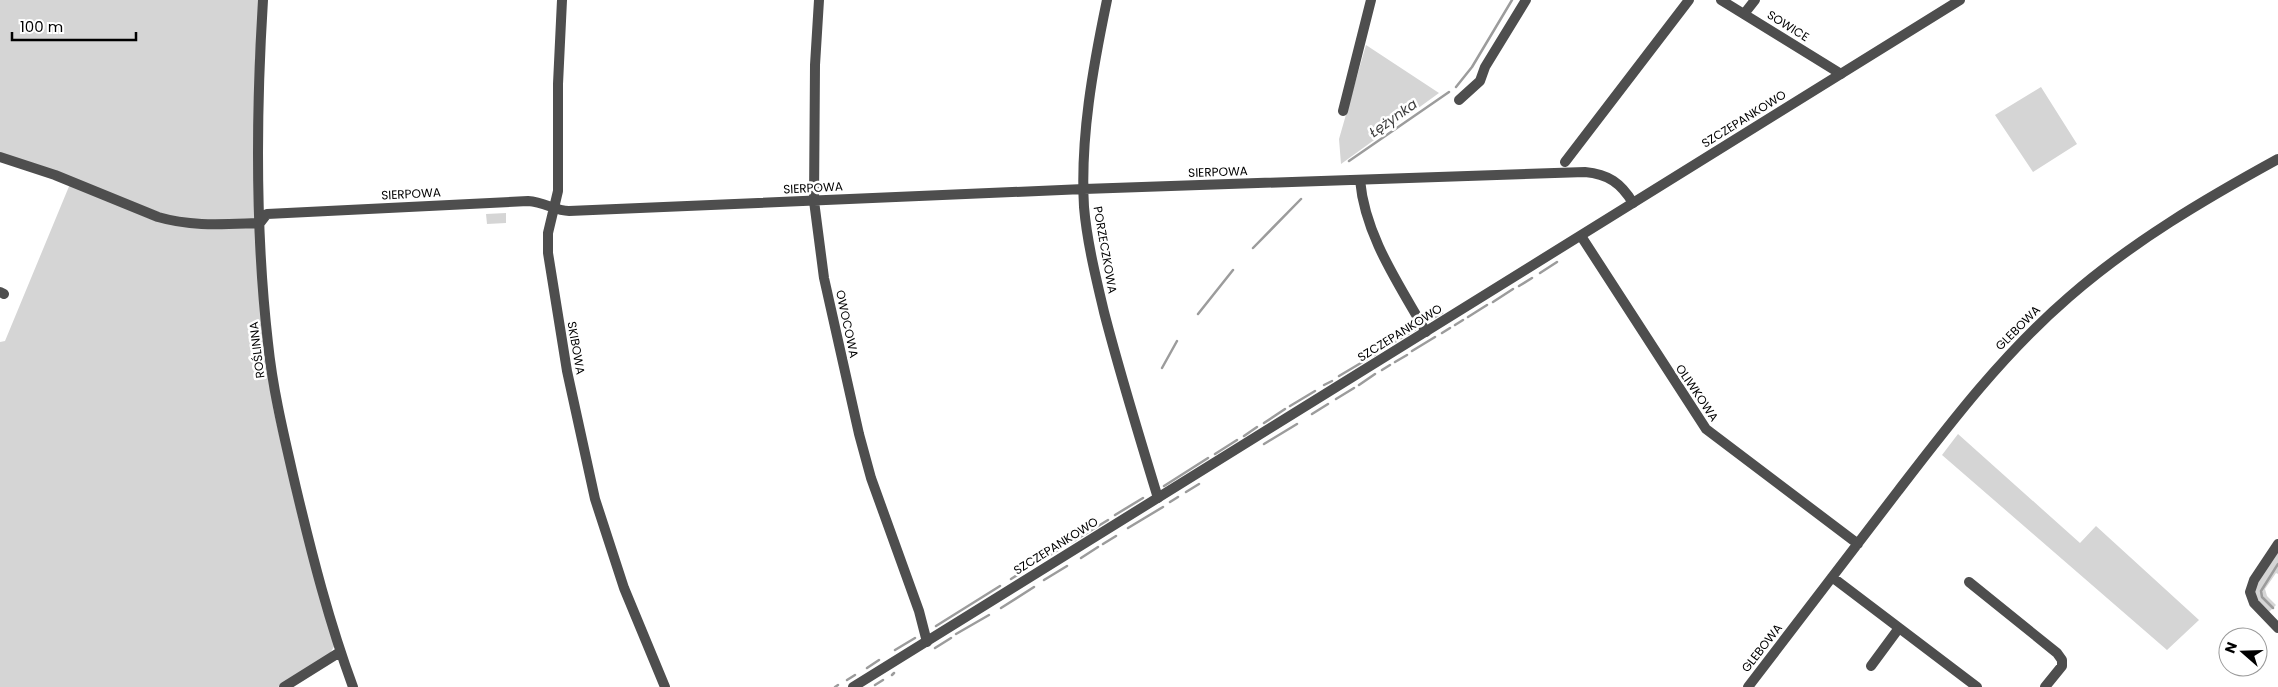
<svg xmlns="http://www.w3.org/2000/svg" width="2278" height="687" viewBox="0 0 2278 687" font-family="Poppins,sans-serif">
<rect width="100%" height="100%" fill="#fff"/>
<!-- green -->
<path fill="#d5d5d5" d="M0,0H261L258,222L180,220L0,153Z
M1366,45L1439,93L1341,164L1339,139Z
M2041,87L2077,144L2033,172L1995,115Z
M70,184L148,218L257,227L273,408L299,520L335,645L329,655L278,687H0V342L5,341Z
M506,213V223L487,224L486,214Z
M1958,434L2080,543L2096,526L2199,620L2167,650L1942,455Z
M2278,550V574L2276,573L2265,589L2267,596L2276,605L2269,612L2256,602L2254,588Z"/>
<g fill="none" stroke-linecap="round" stroke-linejoin="round">
<!-- stream -->
<path stroke="#9c9c9c" stroke-width="2.5" d="M1456,87L1472,67L1512,0
M1349,161L1449,92
M1253,248L1301,199
M1540,273L1557,262
M1519,286L1532,278
M1493,302L1513,289
M1198,314L1233,270
M1468,317L1487,305
M1428,321L1442,313
M1455,325L1463,320
M1442,333L1450,328
M1383,349L1416,329
M1412,351L1435,337
M1395,362L1407,355
M1162,368L1177,341
M1382,370L1390,365
M1339,376L1376,354
M1324,385L1332,381
M1359,385L1375,374
M1336,399L1354,388
M1290,406L1315,391
M1312,414L1328,404
M1264,423L1285,409
M1244,436L1257,427
M1264,444L1297,424
M1215,454L1237,440
M1164,486L1208,458
M1186,492L1199,484
M1170,502L1178,497
M1115,515L1143,498
M1128,528L1163,507
M1072,542L1108,520
M1103,544L1116,536
M1081,558L1098,547
M1041,561L1058,550
M1011,579L1030,567
M1044,580L1067,566
M1001,608L1034,587
M2273,608L2262,597L2261,591L2278,564
M936,626L1000,586
M956,634L989,615
M935,648L951,638
M895,650L915,638
M867,668L879,660
M892,675L894,673
M847,680L855,675
M875,685L883,680
M835,687L838,685"/>
<!-- minor -->
<path stroke="#4e4e4e" stroke-width="10" d="M263,0C256,113 255,230 268,343C273,392 285,440 296,488C312,555 329,622 353,687
M562,0L558,84V191L548,233V253L567,371L595,499L624,588L665,687
M819,0L815,65L814,201L824,278L859,434L871,478L919,611L927,642
M1107,0C1093,67 1080,138 1084,207C1087,242 1096,278 1104,312C1120,374 1139,436 1158,498
M1721,0L1841,74
M1744,14L1755,0
M1459,100L1480,81L1485,67L1526,0
M1343,111L1371,0
M0,157L55,175L158,217C192,227 225,224 260,223L267,214L528,201C545,202 555,211 569,211L1084,189L1585,172C1608,174 1621,183 1633,203
M1565,162L1689,0
M1360,180C1365,236 1399,284 1426,332
M1581,236L1706,429L1858,544
M0,292L4,294
M2278,544L2254,580L2250,592L2254,603L2278,628
M1832,577L1977,687
M1969,582L2057,653L2062,660V666L2045,687
M1871,666L1899,628
M284,687L340,652
M1748,687C1798,622 1848,556 1898,491C1951,422 2003,354 2069,297C2132,242 2205,199 2278,159"/>
<!-- tertiary -->
<path stroke="#4e4e4e" stroke-width="10" d="M853,687L1960,0"/>
</g>
<g text-anchor="middle" stroke-width="5" stroke-linejoin="round" paint-order="stroke">
<!-- street labels -->
<g font-size="12" fill="#000" stroke="#fff">
<text transform="translate(1788 26) rotate(32)" y="4">SOWICE</text>
<text transform="translate(1744 119) rotate(-32)" y="4">SZCZEPANKOWO</text>
<text transform="translate(1218 172) rotate(-2)" y="4">SIERPOWA</text>
<text transform="translate(813 188) rotate(-3)" y="4">SIERPOWA</text>
<text transform="translate(411 194) rotate(-3)" y="4">SIERPOWA</text>
<text transform="translate(1105 250) rotate(80)" y="4">PORZECZKOWA</text>
<text transform="translate(847 324) rotate(78)" y="4">OWOCOWA</text>
<text transform="translate(2018 328) rotate(-45)" y="4">GLEBOWA</text>
<text transform="translate(1400 333) rotate(-32)" y="4">SZCZEPANKOWO</text>
<text transform="translate(576 348) rotate(80)" y="4">SKIBOWA</text>
<text transform="translate(257 350) rotate(-97)" y="4">ROŚLINNA</text>
<text transform="translate(1697 393) rotate(56)" y="4">OLIWKOWA</text>
<text transform="translate(1056 546) rotate(-32)" y="4">SZCZEPANKOWO</text>
<text transform="translate(1762 648) rotate(-52)" y="4">GLEBOWA</text>
</g>
<!-- water labels -->
<g font-size="14" font-style="italic" fill="#3d3d3d" stroke="#fff">
<text transform="translate(1393 118) rotate(-35)" y="5">Łężynka</text>
</g>
</g>
<!-- north arrow -->
<g transform="translate(2243 652) rotate(290)"><circle r="24" fill="#ffffff" stroke="#999999"/>
<path d="M0-4L9 19L0 12L-9 19Z" fill="#000000"/>
<text y="-8" font-size="14" font-weight="bold" text-anchor="middle" fill="#000000">N</text>
</g>
<!-- scale -->
<path d="M12 32v8h124v-8" fill="none" stroke="#000000" stroke-width="2.5"/>
<text x="20" y="32" font-size="15" fill="#000000" stroke="#ffffff" stroke-width="4" paint-order="stroke">100 m</text>
</svg>
